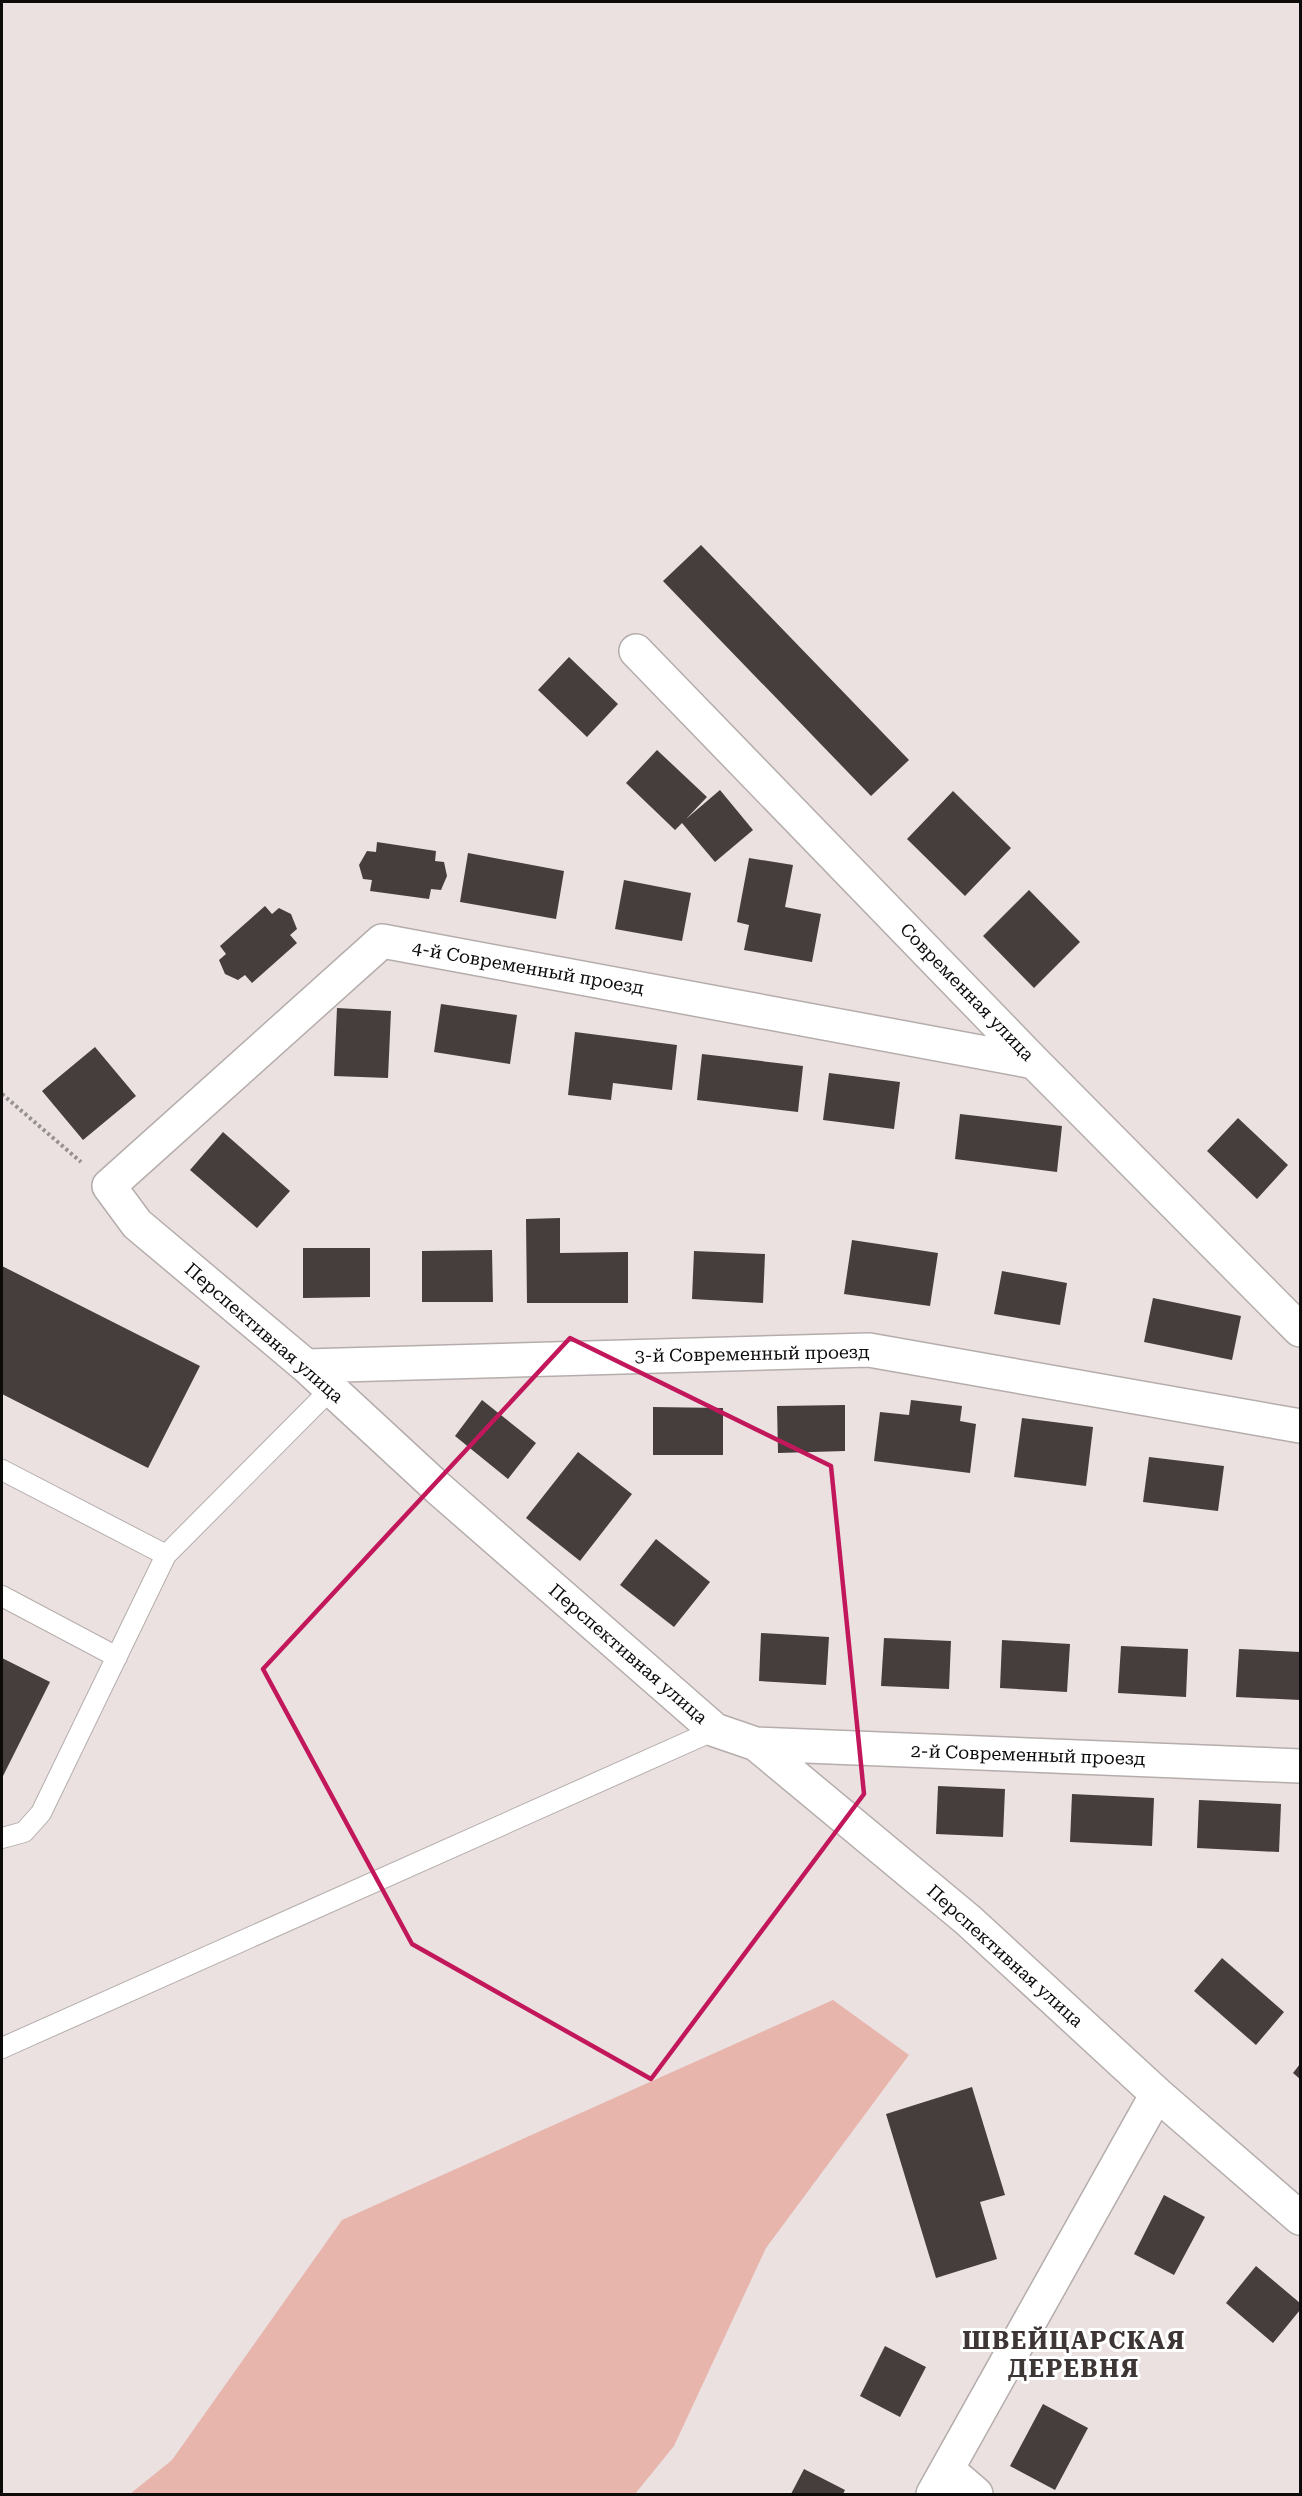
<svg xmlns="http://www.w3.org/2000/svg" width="1302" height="2496" viewBox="0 0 1302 2496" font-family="'Roboto Serif',serif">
<rect width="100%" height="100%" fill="#eae1e0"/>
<!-- green -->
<path fill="#e8b5ad" d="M833,2000L909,2055L766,2248L674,2446L635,2494H130L172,2460L342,2220Z"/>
<!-- building -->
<path fill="#453e3d" d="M701,545L909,760L871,796L663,581Z
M569,657L618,704L587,737L538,690Z
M657,750L707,797L686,819L720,790L753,830L715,862L682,823L675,830L626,783Z
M953,791L1011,848L965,896L907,839Z
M377,842L436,851L435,861L444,862L447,876L441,890L431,889L429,899L370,891L372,880L363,879L359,865L367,851L376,852Z
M468,853L564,871L556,919L460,902Z
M749,858L793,865L785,907L821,914L812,962L744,950L749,925L737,922Z
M624,880L691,893L682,941L615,929Z
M1029,890L1080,942L1034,988L983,936Z
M265,906L272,914L279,908L291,914L297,929L290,935L297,943L252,983L245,975L238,980L225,974L219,960L226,954L220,946Z
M441,1004L517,1015L510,1064L434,1052Z
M337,1008L391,1011L388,1078L334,1076Z
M575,1032L677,1045L672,1090L613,1083L611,1100L568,1095Z
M95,1047L136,1096L83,1140L42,1091Z
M702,1054L803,1066L798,1112L697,1100Z
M829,1073L900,1082L894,1129L823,1120Z
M960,1114L1062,1126L1057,1172L955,1159Z
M1238,1118L1288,1165L1257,1199L1207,1151Z
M223,1132L290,1191L257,1228L190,1170Z
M560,1218V1253L628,1252V1303H527L526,1219Z
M852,1240L938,1253L930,1306L844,1294Z
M303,1248H370V1297L303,1298Z
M492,1250L493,1302H422V1251Z
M694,1251L765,1254L763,1303L692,1299Z
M2,1266L200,1366L148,1468L2,1394Z
M1002,1271L1067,1283L1060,1325L994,1314Z
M1153,1298L1241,1316L1232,1360L1144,1342Z
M482,1400L536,1443L508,1479L455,1436Z
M911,1400L962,1406L960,1421L976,1424L970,1473L874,1461L880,1412L909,1415Z
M845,1405V1451L778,1453L777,1406Z
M653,1407L723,1408V1455H653Z
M1022,1418L1093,1427L1086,1486L1014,1477Z
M578,1452L632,1494L580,1561L526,1518Z
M1149,1457L1224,1466L1218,1511L1143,1502Z
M656,1539L710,1582L674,1627L620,1585Z
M761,1633L829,1637L826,1685L759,1681Z
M884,1638L951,1641L949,1689L881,1686Z
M1002,1640L1070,1644L1067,1692L1000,1688Z
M1121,1646L1188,1649L1186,1697L1118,1693Z
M1239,1649L1300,1652V1700L1236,1697Z
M2,1658L50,1682L2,1778Z
M938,1786L1005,1789L1003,1837L936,1834Z
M1072,1794L1154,1798L1152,1846L1070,1842Z
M1199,1800L1281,1804L1279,1852L1197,1848Z
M1222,1958L1284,2012L1256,2045L1194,1991Z
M1300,2064V2079L1293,2073Z
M972,2087L1005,2195L980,2202L997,2259L936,2278L886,2114Z
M1164,2195L1205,2217L1174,2275L1134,2254Z
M1256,2266L1300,2303V2310L1273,2343L1226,2303Z
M885,2346L926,2367L900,2417L860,2396Z
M1043,2404L1088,2428L1055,2490L1010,2466Z
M804,2469L845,2490L843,2494H791Z"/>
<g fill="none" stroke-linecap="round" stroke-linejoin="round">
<defs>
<path id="service" d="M2,1470L166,1555
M2,1596L117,1657
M2,1838L24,1832L41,1813L166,1555L331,1389
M2,2048L715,1730"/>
<path id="minor" d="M636,651L1034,1062L1300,1330
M1034,1062L382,941L109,1186L137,1224L306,1366L438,1488L715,1730L756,1744L968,1920L1157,2094L1300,2218
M306,1366L869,1350L1300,1426
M756,1744L1300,1766
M947,2469L976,2494
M933,2494L1157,2094"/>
</defs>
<!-- service casing -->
<use href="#service" stroke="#b5adac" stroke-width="22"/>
<!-- minor casing -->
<use href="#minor" stroke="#b5adac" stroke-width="36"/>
<!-- path -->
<path stroke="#979090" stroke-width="4" stroke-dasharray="3 3" stroke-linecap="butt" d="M2,1094L81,1162"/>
<!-- service -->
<use href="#service" stroke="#fff" stroke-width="20"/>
<!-- minor -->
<use href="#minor" stroke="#fff" stroke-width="33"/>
</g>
<!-- marked area -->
<path fill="none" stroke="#c2185b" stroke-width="4.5" stroke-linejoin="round" d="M570,1338L831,1466L864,1794L651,2079L412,1944L263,1669Z"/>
<g text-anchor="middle" stroke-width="6" stroke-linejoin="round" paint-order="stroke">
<!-- street labels -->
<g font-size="18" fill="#0d0a0a" stroke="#fff">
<text transform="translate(528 968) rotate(10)" y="6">4-й Современный проезд</text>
<text transform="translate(967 992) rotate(46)" y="6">Современная улица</text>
<text transform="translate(264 1333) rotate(41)" y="6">Перспективная улица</text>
<text transform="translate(752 1354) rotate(-1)" y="6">3-й Современный проезд</text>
<text transform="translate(628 1654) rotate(41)" y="6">Перспективная улица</text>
<text transform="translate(1028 1755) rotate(2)" y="6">2-й Современный проезд</text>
<text transform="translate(1005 1956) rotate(42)" y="6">Перспективная улица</text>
</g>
<!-- district labels -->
<g font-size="24" font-weight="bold" letter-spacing="1.5" fill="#3d3635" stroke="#fff">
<text x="1074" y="2349">ШВЕЙЦАРСКАЯ<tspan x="1074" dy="28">ДЕРЕВНЯ</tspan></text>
</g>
</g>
<!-- border -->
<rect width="1302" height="2496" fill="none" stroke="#0d0a0a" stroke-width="6"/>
</svg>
